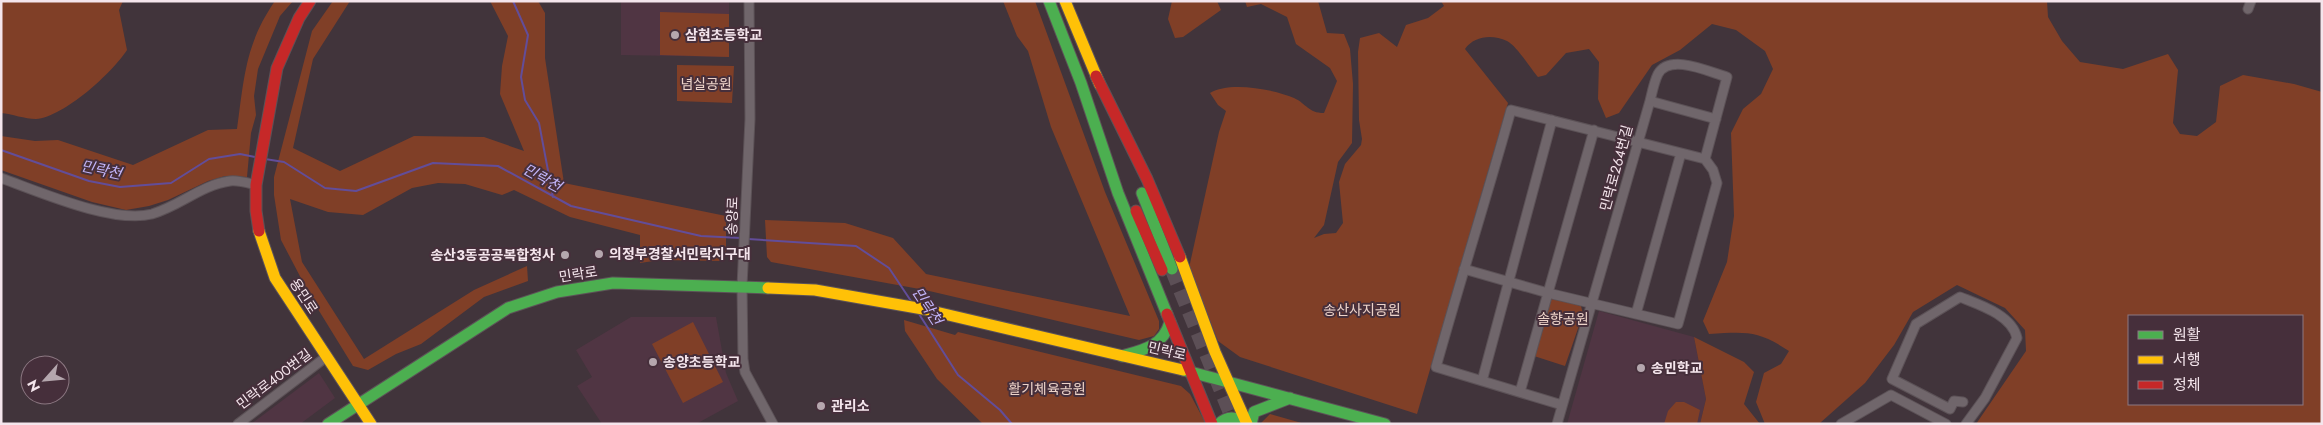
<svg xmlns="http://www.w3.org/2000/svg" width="2323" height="425" viewBox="0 0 2323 425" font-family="Jost,'Noto Sans KR',sans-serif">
<rect width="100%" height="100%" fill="#41343b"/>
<!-- built -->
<path fill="#503543" d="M621,1H729V57L621,55Z
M1599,311L1694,337L1706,399L1700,424H1567Z
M631,317H716L726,373L738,401L696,424H602L577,386L592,377L576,350Z
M319,373L335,398L300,424H251Z"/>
<!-- green -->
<path fill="#803f27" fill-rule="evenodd" d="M1,1H123L119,10L127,50C112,73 64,117 36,119C25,119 12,114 1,113Z
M275,1H293L280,16L258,69L254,96L256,115L251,133L247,177L225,176L208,181L168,200L149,206L126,210L92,202L1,170V136L35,141L58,140L133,165L208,130L237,129C244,79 245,44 275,1Z
M333,1H350L313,59L293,148L340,171L414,136L484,137L524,151L500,94L502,66L508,36L490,1H538L545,13V58L564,183L726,216V255L720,261L660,260L640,263V235L570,217L514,190L502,195L465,184L438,183L412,188L363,215L328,212L290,199L302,262L364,359L474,290L527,266L528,281L484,297L421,344L396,354L368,370L353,366L313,301L281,240L274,195V177L312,31Z
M1003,1H1035L1105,192L1159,321V329L1154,336L1139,340L925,290L771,262L767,257L765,220L845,223L893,238L926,274L1130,316L1051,127L1028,51L1017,36Z
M1172,1H1217L1221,10L1183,37L1175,38L1168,19Z
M1245,1H1318L1327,33L1344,34L1350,49L1353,84L1352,143L1338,162L1324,225L1314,238L1324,234L1336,233L1343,223L1339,182L1345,164L1361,145L1362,139L1359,120L1358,52L1360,38L1379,33L1397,47L1406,25L1428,18L1444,6L1441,1H2047L2048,17L2062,41L2080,62L2123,69L2168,54L2178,70L2173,123L2180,134L2197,136L2216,122L2220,86L2243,75L2294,84L2322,92V424H1976L2026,351L2025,330L2005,308L1957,285L1913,312L1894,345L1865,383L1820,423L1765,424L1756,402L1764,373L1781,364L1789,351C1757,330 1747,332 1709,334L1703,321L1727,262L1734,216L1731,133L1743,109L1761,94L1773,69L1765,51L1736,30L1712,24L1680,50L1652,65L1619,113L1606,118L1598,99L1599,62L1589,49L1566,53L1546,75L1538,77C1531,69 1516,45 1507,41C1492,34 1474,36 1465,49L1508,103L1417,414L1240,357L1218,341L1189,268L1219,132L1226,111L1218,105L1210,93C1229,81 1273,89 1294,98C1307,104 1308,113 1324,113L1337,81L1330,68L1296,44L1287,17L1261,4L1247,7ZM2129,316H2302V404H2129Z
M660,12L729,14V57L660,55Z
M677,65L734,66L732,103L677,101Z
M1554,298L1581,306L1583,314L1565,366L1534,356L1551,300Z
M904,320L955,335L958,332L1181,386L1190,394L1206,424H983L937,379L905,331Z
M693,322L723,382L683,403L652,344Z
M1694,337L1744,362L1754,372L1744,404L1760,424H1700L1706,399Z
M1676,402H1684L1700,410L1697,424H1664L1668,411Z
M1270,414L1305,424H1260Z"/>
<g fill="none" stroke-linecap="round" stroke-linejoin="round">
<!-- stream -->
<path stroke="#624d99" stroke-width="2" d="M513,1L528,35L521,77L525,100L539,123L553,197
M1,150L89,181L120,187L171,183L209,159L240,154L255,157
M265,159L284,162L325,188L356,191L433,163L498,166L571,206L701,236L741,238
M748,239L856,246L889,268L911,301
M919,314L958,375L1000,410L1012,424"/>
<!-- highway-tunnel -->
<path stroke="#5c4f56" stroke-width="15" stroke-dasharray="15 8" stroke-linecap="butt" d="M1172,269L1235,424"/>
<defs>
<path id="street" d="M749,1L750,119L742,286L743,359L745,372L773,424
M2248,9L2251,1
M1650,101L1716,119
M1,178C40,192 113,224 152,214C180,206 201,185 230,181C238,180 248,183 256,185
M1464,269L1548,293L1678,324L1717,183L1713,170L1705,159L1511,110C1487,196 1460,281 1436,367L1562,405
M1636,314L1681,153
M1482,381L1552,120
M1520,392L1594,130
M1963,402L1954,401L1950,409L1892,379L1916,324L1960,297C1980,305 2012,315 2017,338L1985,398L1966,424
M238,424L326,357
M1557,424L1650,101C1652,93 1654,82 1658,74C1670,53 1709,72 1727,77L1705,159
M1841,424L1891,395L1946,424"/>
<path id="fast" d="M1049,1L1081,83L1118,193L1167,314
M1142,193L1172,269
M1122,356C1144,350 1163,346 1170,322
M1183,370L1385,424
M328,424L508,308L557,292L613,283L768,288
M1219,424C1227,416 1236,416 1244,424
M1251,424L1254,412L1290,398"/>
<path id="slow" d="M1065,1L1100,85
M259,231L275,278L371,424
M1180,257L1215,352L1247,424
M768,288L815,290L923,309L1183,370"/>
<path id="jam" d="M1096,76L1147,179L1180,257
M1136,211L1162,270
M259,231L256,211V185L277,68L299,18L310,1
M1167,314L1212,424"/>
</defs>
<!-- street casing -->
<use href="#street" stroke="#5c5257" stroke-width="11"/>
<!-- fast casing -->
<use href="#fast" stroke="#5c5257" stroke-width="13"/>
<!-- slow casing -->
<use href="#slow" stroke="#5c5257" stroke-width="13"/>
<!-- jam casing -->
<use href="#jam" stroke="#5c5257" stroke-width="13"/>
<!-- street -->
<use href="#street" stroke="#70666b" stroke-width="9"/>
<!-- fast -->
<use href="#fast" stroke="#4caf50" stroke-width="11"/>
<!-- slow -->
<use href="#slow" stroke="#ffc107" stroke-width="11"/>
<!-- jam -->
<use href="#jam" stroke="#c62828" stroke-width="11"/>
</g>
<!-- markers -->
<g fill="#b5a7ae" stroke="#462f3b" stroke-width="2">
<circle cx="675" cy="35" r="5"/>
<circle cx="599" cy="254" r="5"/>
<circle cx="565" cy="255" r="5"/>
<circle cx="653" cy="362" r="5"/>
<circle cx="1641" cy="368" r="5"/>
<circle cx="821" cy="406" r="5"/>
</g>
<g text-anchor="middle" stroke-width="4" stroke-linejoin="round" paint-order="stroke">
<!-- poi labels -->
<g font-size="14" font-weight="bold" fill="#f4e5ec" stroke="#462f3b" text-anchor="start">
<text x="685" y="40">삼현초등학교</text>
<text x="609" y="259">의정부경찰서민락지구대</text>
<text x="555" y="260" text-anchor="end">송산3동공공복합청사</text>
<text x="663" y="367">송양초등학교</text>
<text x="1651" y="373">송민학교</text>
<text x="831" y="411">관리소</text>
</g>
<!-- park labels -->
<g font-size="14" fill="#edd3c9" stroke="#462f3b">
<text x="706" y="89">념실공원</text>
<text x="1362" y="315">송산사지공원</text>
<text x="1563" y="324">솔향공원</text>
<text x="1047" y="394">활기체육공원</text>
</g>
<!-- street labels -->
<g font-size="14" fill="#f4e5ec" stroke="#462f3b">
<text transform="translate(1616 168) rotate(-75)" y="5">민락로264번길</text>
<text transform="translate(732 216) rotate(-88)" y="5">송양로</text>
<text transform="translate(578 274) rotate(-9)" y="5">민락로</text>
<text transform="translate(304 296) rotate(57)" y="5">용민로</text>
<text transform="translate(1167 351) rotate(13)" y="5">민락로</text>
<text transform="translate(274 379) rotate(-37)" y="5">민락로400번길</text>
</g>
<!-- water labels -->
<g font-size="15" font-style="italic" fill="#c2b5f9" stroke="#462f3b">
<text transform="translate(101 170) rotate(12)" y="5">민락천</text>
<text transform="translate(542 178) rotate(29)" y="5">민락천</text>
<text transform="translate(927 306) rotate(57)" y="5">민락천</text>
</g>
</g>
<!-- border -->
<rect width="2323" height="425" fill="none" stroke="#f4e5ec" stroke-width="5"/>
<!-- legend -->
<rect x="2128" y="315" width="175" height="90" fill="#462f3b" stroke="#8c7882"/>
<rect x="2138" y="331" width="25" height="8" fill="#4caf50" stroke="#8c7882"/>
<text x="2173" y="340" font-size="15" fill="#f4e5ec">원활</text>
<rect x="2138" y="356" width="25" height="8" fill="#ffc107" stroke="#8c7882"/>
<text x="2173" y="365" font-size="15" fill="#f4e5ec">서행</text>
<rect x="2138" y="381" width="25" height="8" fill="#c62828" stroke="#8c7882"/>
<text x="2173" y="390" font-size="15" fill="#f4e5ec">정체</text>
<!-- north arrow -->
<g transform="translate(45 380) rotate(243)"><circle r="24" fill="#462f3b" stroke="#8c7882"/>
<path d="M0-4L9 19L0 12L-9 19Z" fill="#b5a7ae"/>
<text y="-8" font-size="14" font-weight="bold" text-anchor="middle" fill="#f4e5ec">N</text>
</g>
</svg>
